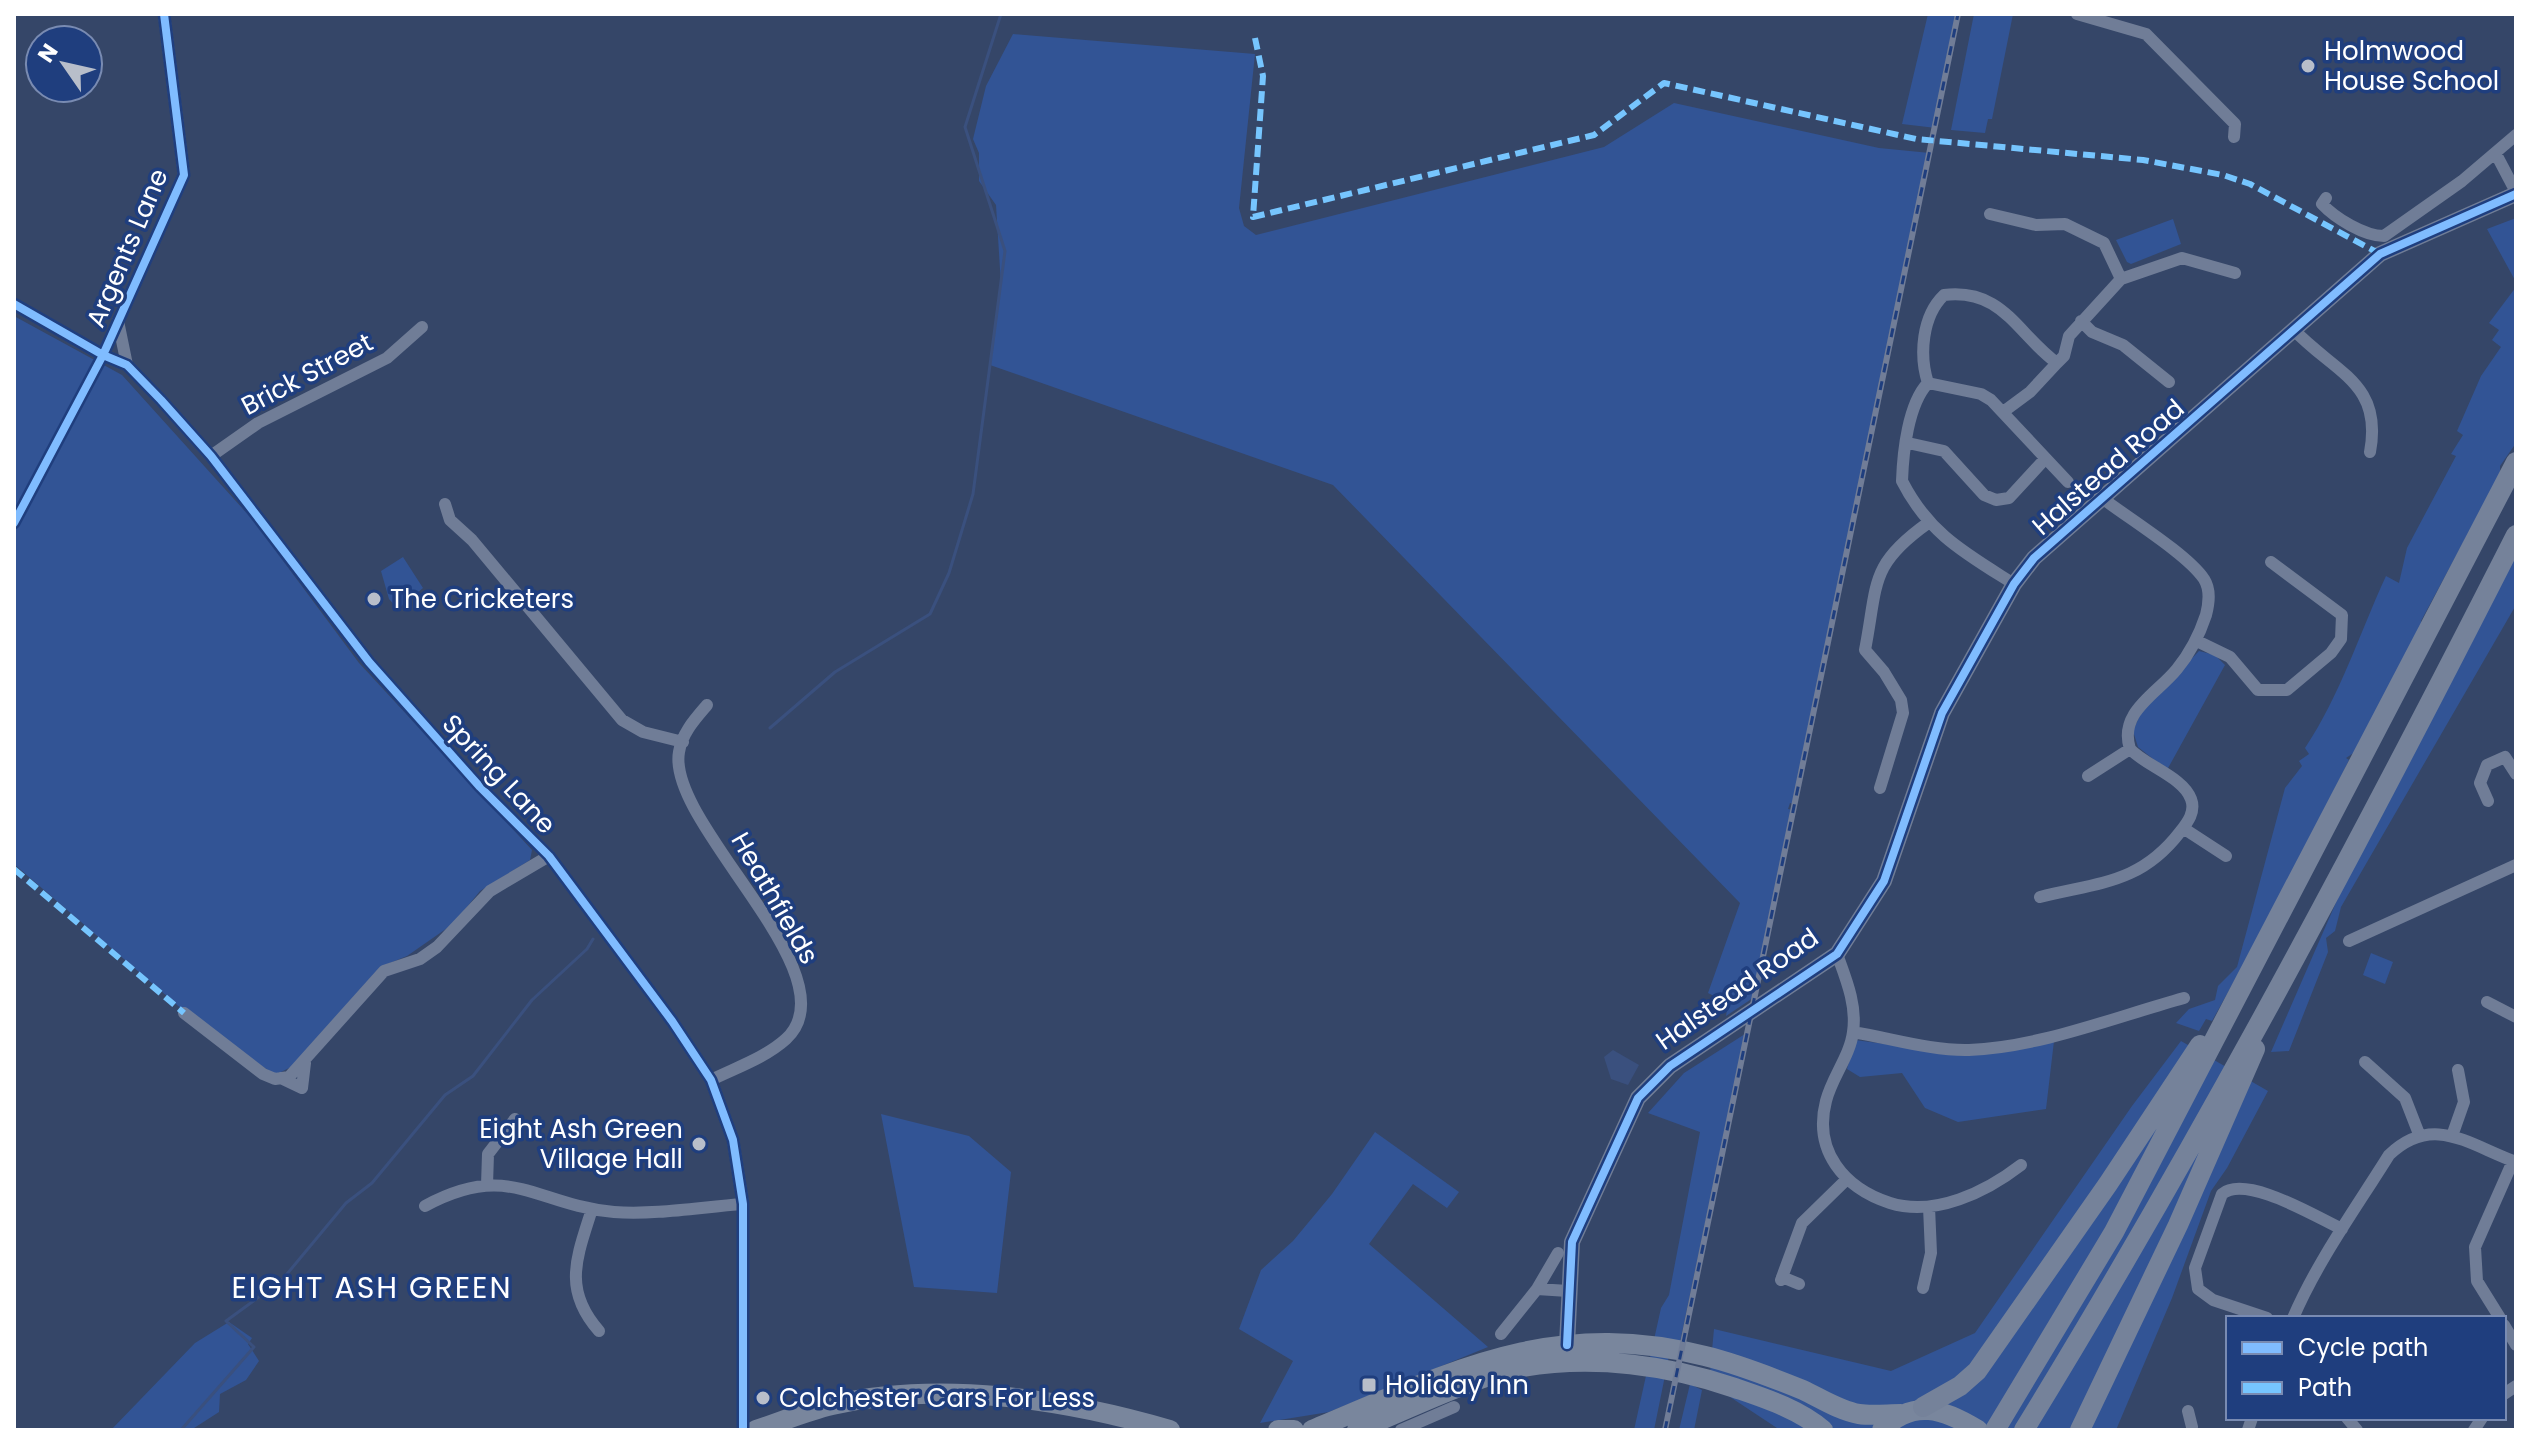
<svg xmlns="http://www.w3.org/2000/svg" width="2530" height="1444" viewBox="0 0 2530 1444" font-family="Poppins,sans-serif">
<rect width="100%" height="100%" fill="#354668"/>
<!-- green -->
<path fill="#325495" d="M1928,14H1960L1936,128L1902,124Z
M1974,14H2013L1992,119H1988L1985,133L1951,130Z
M1013,34L1255,54L1239,208L1244,226L1256,235L1604,147L1674,103L1879,148L1930,153L1794,804L1790,803L1788,809L1792,810L1753,998L1726,1016L1728,1003L1708,993L1740,903L1333,485L990,365L1001,285L996,205L979,181V153L973,139L986,86Z
M2516,218V282L2487,229Z
M2173,219L2181,244L2131,264L2127,262L2116,240Z
M2516,287V443L2500,466V474L2421,621L2422,625L2358,750L2346,758L2349,760L2287,886L2212,1021L2206,1019L2199,1031L2176,1023L2189,1009L2215,1000L2218,986L2237,967L2285,788L2302,766L2299,761L2309,754L2305,748C2340,696 2360,632 2386,576L2399,583L2407,548L2456,456L2451,454L2463,435L2457,431L2481,376L2501,347L2492,340L2499,330L2489,323Z
M14,316L122,375L252,519L359,663L532,850L530,860L480,891L453,924L407,956L380,967L291,1067L275,1075L191,1017L14,864Z
M2516,550V605L2341,907L2335,931L2326,938L2328,952L2289,1051L2271,1052L2351,868Z
M403,557L423,588L398,609L389,599L381,571Z
M2199,651L2215,655L2225,665L2167,770L2138,747L2133,731L2142,710Z
M2371,953L2393,962L2385,984L2363,975Z
M1745,1034L1680,1342L1672,1341L1654,1430H1634L1661,1308L1669,1295L1700,1132L1648,1113L1684,1073Z
M1855,1040L1961,1054L2054,1041L2046,1109L1958,1122L1925,1108L1902,1073L1860,1077L1847,1069Z
M2181,1041L2268,1091L2227,1168L2211,1191L2172,1298L2116,1430H1780L1709,1383L1714,1329L1891,1371L1975,1333L2132,1106Z
M881,1114L969,1136L1011,1172L997,1293L914,1287Z
M1375,1132L1459,1192L1447,1208L1413,1184L1369,1244L1488,1347L1329,1412L1260,1423L1293,1361L1239,1329L1261,1270L1293,1241L1332,1194Z
M229,1322L252,1338L248,1344L259,1361L246,1380L220,1394L219,1412L191,1430H111L195,1343Z
M1690,1384L1702,1390L1694,1430H1679Z"/>
<!-- water -->
<path fill="#3a507e" d="M1613,1050L1639,1065L1628,1085L1611,1079L1604,1057Z"/>
<g fill="none" stroke-linecap="round" stroke-linejoin="round">
<!-- stream -->
<path stroke="#3a507e" stroke-width="3" d="M770,728L835,672L930,614L949,573L973,494L1005,251L965,127L1001,14
M181,1430L254,1347L226,1321L282,1280L346,1203L372,1183L445,1095L473,1076L532,1000L587,949L593,939"/>
<!-- minor -->
<path stroke="#707d97" stroke-width="12" d="M2077,14L2146,34L2235,124L2234,137
M2496,154L2516,192
M2326,198L2322,204C2335,218 2364,236 2384,236L2462,181L2516,135
M1990,214L2036,225L2065,224L2104,243L2121,279
M14,304L103,355L127,365L161,400L211,456L369,662L480,787L549,856L672,1021L711,1080L733,1140L743,1204V1430
M118,321L127,365
M2081,321L2092,332L2123,345L2169,382
M2294,330C2335,373 2383,383 2370,452
M1928,383C1919,355 1922,316 1944,295C2003,288 2017,334 2057,363
M2003,412L2030,392L2057,363L2064,356L2069,336L2121,279L2182,258L2235,273
M1908,443L1944,451L1984,495L1996,500L2009,498L2044,460
M211,456L258,423L387,358L422,327
M445,504L450,520L472,540L622,720L643,732L683,742
M14,523L103,355L184,175L164,14
M2014,584C1965,553 1929,534 1902,481C1903,452 1908,404 1928,383L1981,394L1991,400L2068,482
M2197,641L2230,657L2258,690H2287L2331,653L2341,639L2342,615L2271,562
M707,705C695,719 682,733 679,752C666,824 855,976 786,1039C765,1058 735,1068 711,1080
M2088,776L2130,749
M1880,788L1903,713L1901,700L1884,672L1865,650C1878,583 1869,565 1928,523
M2488,801L2480,783L2487,765L2505,757L2516,774
M2183,828L2226,856
M2040,897C2099,882 2140,884 2180,832C2187,823 2196,812 2191,799C2183,777 2146,766 2130,749C2118,712 2157,694 2177,669C2191,652 2199,636 2206,615C2209,603 2211,590 2204,579C2187,554 2128,518 2102,498
M2349,941L2516,865
M1837,954C1846,979 1857,1005 1853,1032C1850,1056 1832,1077 1826,1101C1813,1151 1844,1188 1890,1203C1935,1217 1986,1192 2021,1165
M2487,1002L2516,1017
M184,1013L263,1074L275,1079L289,1077L384,971L420,959L437,947L490,891L549,856
M1853,1032C1890,1038 1932,1051 1969,1050C2041,1047 2115,1017 2184,998
M2365,1062L2405,1098L2419,1134
M281,1078L302,1088L305,1063
M2452,1136L2464,1102L2458,1070
M487,1185L488,1154L515,1119
M425,1206C510,1160 535,1205 614,1212C656,1215 701,1207 743,1204
M592,1209C577,1257 562,1289 599,1331
M1782,1277L1799,1284
M1781,1280L1802,1223L1846,1180
M1923,1288L1931,1253L1929,1207
M1537,1289L1558,1253
M2267,1318L2213,1300L2198,1289L2195,1268L2222,1194C2246,1174 2316,1217 2342,1229
M2293,1318C2318,1260 2356,1208 2389,1155C2433,1113 2469,1145 2516,1162
M2500,1318L2477,1281L2475,1247L2513,1161
M2504,1325L2516,1345
M1501,1334L1537,1289L1568,1291
M2504,1394L2516,1386
M2188,1411L2192,1427
M2347,1418L2357,1430
M1401,1430L1454,1407
M2248,1430L2252,1418
M2474,1430L2482,1418"/>
<!-- tertiary -->
<path stroke="#707d97" stroke-width="16" d="M1567,1345L1572,1242L1638,1098L1670,1066L1837,954L1884,881L1942,713L2014,584L2034,558L2380,254L2516,194"/>
<!-- primary -->
<path stroke="#79869d" stroke-width="20" d="M756,1430C781,1422 806,1411 832,1405C940,1380 1064,1399 1170,1430
M1278,1430H1294
M1312,1430C1449,1373 1551,1317 1705,1356C1738,1364 1771,1377 1803,1390C1820,1398 1840,1411 1859,1414C1872,1416 1888,1414 1901,1414
M1357,1430C1404,1411 1475,1376 1523,1367C1594,1355 1668,1365 1735,1388C1764,1398 1799,1409 1823,1430
M1882,1430C1913,1398 1944,1409 1978,1430"/>
<!-- trunk -->
<path stroke="#75829a" stroke-width="20" d="M1923,1407L1960,1386L1977,1371L2108,1184L2200,1045
M1995,1430L2114,1232L2516,462
M2024,1430C2202,1140 2362,838 2516,535
M2080,1430L2178,1225L2255,1049"/>
<defs>
<path id="rail" d="M1665,1430L1958,14"/>
</defs>
<!-- rail casing -->
<use href="#rail" stroke="#717d97" stroke-width="6"/>
<!-- rail -->
<use href="#rail" stroke="#1f3e7e" stroke-width="3" stroke-dasharray="9" stroke-linecap="butt"/>
<!-- quiet -->
<path stroke="#76c5fe" stroke-width="6" stroke-dasharray="12 6" stroke-linecap="butt" d="M1255,38L1263,76L1253,217L1594,135L1664,83L1916,139L2143,160L2223,175L2250,184L2380,254
M14,869L184,1013"/>
<defs>
<path id="cycleway" d="M14,304L103,355L127,365L161,400L211,456L369,662L480,787L549,856L672,1021L711,1080L733,1140L743,1204V1430
M14,523L103,355L184,175L164,14
M1567,1345L1572,1242L1638,1098L1670,1066L1837,954L1884,881L1942,713L2014,584L2034,558L2380,254L2516,194"/>
</defs>
<!-- cycleway casing -->
<use href="#cycleway" stroke="#1f3e7e" stroke-width="13"/>
<!-- cycleway -->
<use href="#cycleway" stroke="#80bcff" stroke-width="8"/>
</g>
<!-- markers -->
<g fill="#b8beca" stroke="#1f3e7e" stroke-width="3">
<circle cx="2308" cy="66" r="8"/>
<circle cx="374" cy="599" r="8"/>
<circle cx="699" cy="1144" r="8"/>
<rect x="1361" y="1377" width="16" height="16" rx="4"/>
<circle cx="763" cy="1398" r="8"/>
</g>
<g text-anchor="middle" stroke-width="7" stroke-linejoin="round" paint-order="stroke">
<!-- poi labels -->
<g font-size="26" fill="#fff" stroke="#1f3e7e" text-anchor="start">
<text x="2324" y="60">Holmwood<tspan x="2324" dy="30">House School</tspan></text>
<text x="390" y="608">The Cricketers</text>
<text x="683" y="1138" text-anchor="end">Eight Ash Green<tspan x="683" dy="30">Village Hall</tspan></text>
<text x="1385" y="1394">Holiday Inn</text>
<text x="779" y="1407">Colchester Cars For Less</text>
</g>
<!-- street labels -->
<g font-size="26" fill="#fff" stroke="#1f3e7e">
<text transform="translate(127 248) rotate(-67)" y="9">Argents Lane</text>
<text transform="translate(307 374) rotate(-28)" y="9">Brick Street</text>
<text transform="translate(2108 467) rotate(-41)" y="9">Halstead Road</text>
<text transform="translate(499 774) rotate(47)" y="9">Spring Lane</text>
<text transform="translate(775 898) rotate(60)" y="9">Heathfields</text>
<text transform="translate(1737 989) rotate(-35)" y="9">Halstead Road</text>
</g>
<!-- quarter labels -->
<g font-size="30" letter-spacing="2" fill="#fff" stroke="#1f3e7e">
<text x="372" y="1298">EIGHT ASH GREEN</text>
</g>
</g>
<!-- border -->
<rect width="2530" height="1444" fill="none" stroke="#ffffff" stroke-width="32"/>
<!-- legend -->
<rect x="2226" y="1316" width="280" height="104" fill="#1f3e7e" stroke="#798bb2" stroke-width="2"/>
<rect x="2242" y="1342" width="40" height="12" fill="#80bcff" stroke="#798bb2" stroke-width="2"/>
<text x="2298" y="1356" font-size="24" fill="#ffffff">Cycle path</text>
<rect x="2242" y="1382" width="40" height="12" fill="#76c5fe" stroke="#798bb2" stroke-width="2"/>
<text x="2298" y="1396" font-size="24" fill="#ffffff">Path</text>
<!-- north arrow -->
<g transform="translate(64 64) rotate(304)"><circle r="38" fill="#1f3e7e" stroke="#798bb2" stroke-width="2"/>
<path d="M0-6L14 30L0 20L-14 30Z" fill="#b8beca"/>
<text y="-12" font-size="22" font-weight="bold" text-anchor="middle" fill="#ffffff">N</text>
</g>
</svg>
